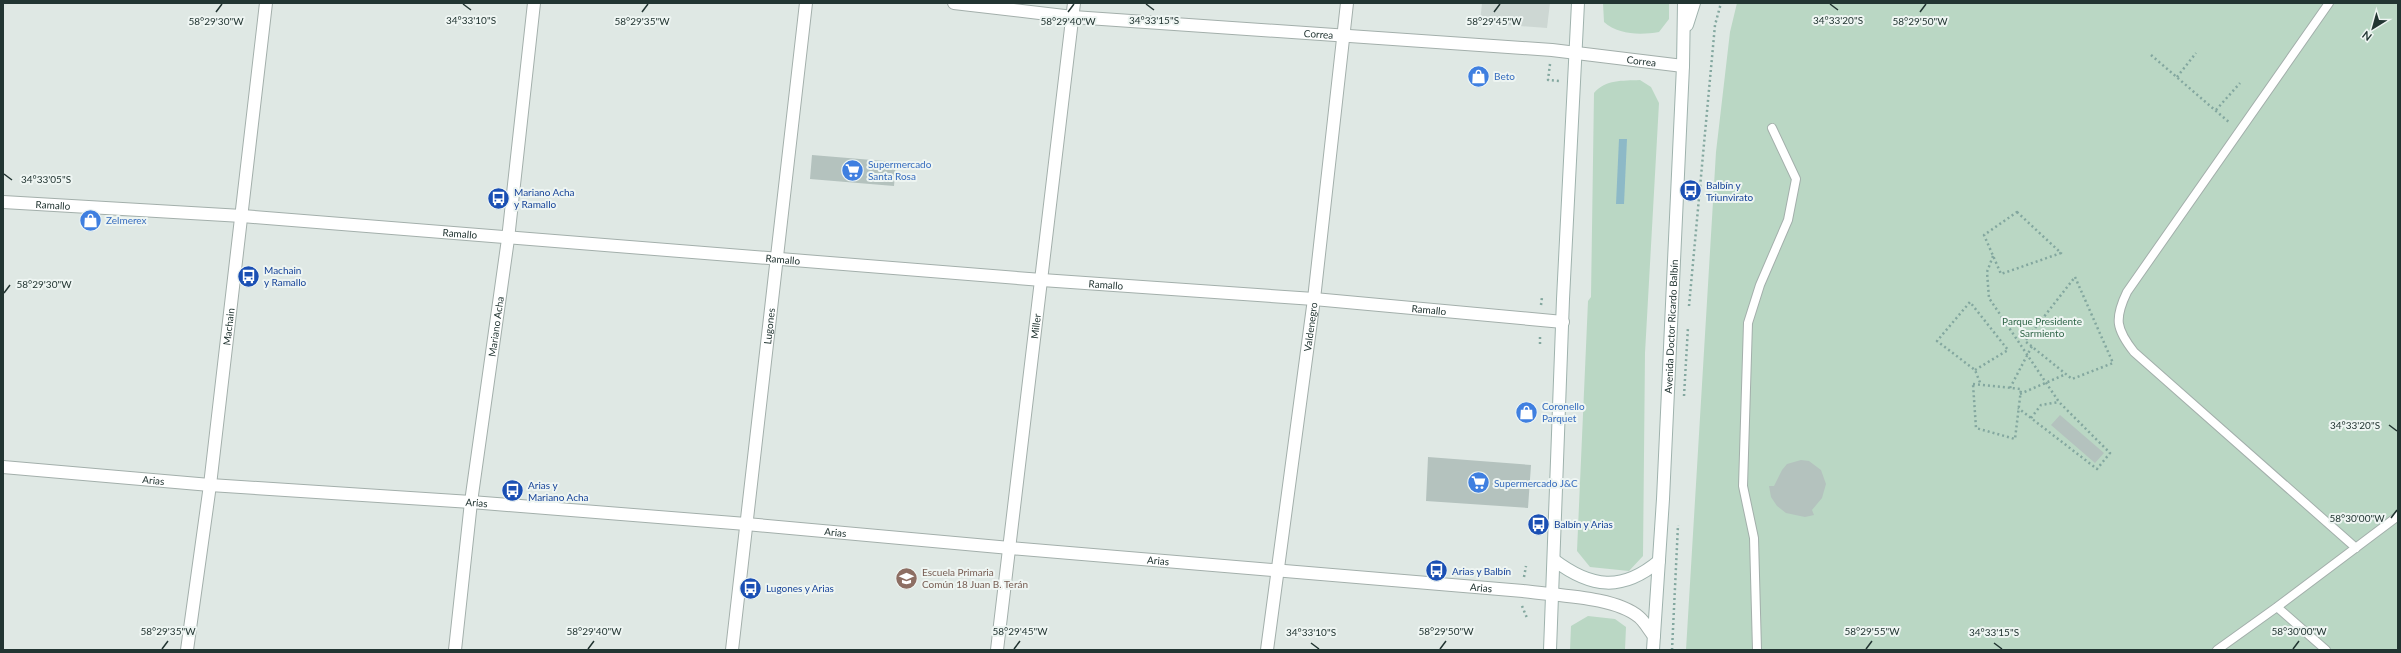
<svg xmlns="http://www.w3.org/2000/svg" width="2401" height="653" viewBox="0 0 2401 653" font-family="Lato,sans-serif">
<rect width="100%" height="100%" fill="#dfe8e4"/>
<!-- built -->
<path fill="#cdd7d3" d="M1482,3H1550L1547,28L1480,23Z"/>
<!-- green -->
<path fill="#bad7c4" d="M1603,3H1669V19L1659,32C1641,35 1618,35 1604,22Z
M1737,3H2398V650H1686L1716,152L1730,32Z
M1640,80L1651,87L1659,103L1645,353L1643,556L1629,571L1590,567L1577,551L1588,301L1591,297L1594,93C1606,79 1622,81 1640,80Z
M1588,616L1615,619L1626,627L1625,650H1570L1571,626Z"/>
<!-- water -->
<path fill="#8db9c7" d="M1619,139H1627L1624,204H1616Z"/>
<!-- building -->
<path fill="#b4c2be" d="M812,155L896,162L894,186L810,179Z
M2060,415L2104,453L2095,463L2051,425Z
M1428,457L1531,465L1528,508L1426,501Z
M1801,460L1809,461L1821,470L1826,484L1822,498L1812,510L1814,515L1805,517L1786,513L1777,506L1771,497L1769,486H1774L1782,470L1787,464Z"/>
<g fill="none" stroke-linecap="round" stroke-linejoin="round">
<defs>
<path id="lane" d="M2329,3L2127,292C2114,319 2116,329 2134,352L2356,548
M2277,607L2326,650
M1757,650L1754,538L1743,486L1748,323L1760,285L1788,220L1796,179L1772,128
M2217,650L2277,607L2398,516"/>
<g id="street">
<path id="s1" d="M954,3L1073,17L1552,50L1683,66"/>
<path id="s2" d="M3,202L242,216L1042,280L1314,299L1563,322"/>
<path id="s3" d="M3,467L210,485L471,502L746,524L1010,548L1523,591C1556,596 1614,596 1639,617C1645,622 1649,630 1654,636"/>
<path id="s4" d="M187,650L210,485L266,3"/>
<path id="s5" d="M455,650L471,502L508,239L534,3"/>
<path id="s6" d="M732,650L806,3"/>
<path id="s7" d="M997,650L1074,3"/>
<path id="s8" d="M1267,650L1314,299L1347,3"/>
</g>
<g id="secondary">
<path d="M1687,25L1694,3"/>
<path d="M1554,560C1591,588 1622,592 1659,561"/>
<path d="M1550,650L1563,299L1578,3"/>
<path id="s9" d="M1653,650L1663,499L1683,66L1684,3"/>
</g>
</defs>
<!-- lane casing -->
<use href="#lane" stroke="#a3afab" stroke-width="10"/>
<!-- street casing -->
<use href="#street" stroke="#a3afab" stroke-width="14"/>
<!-- secondary casing -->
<use href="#secondary" stroke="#9fb2ad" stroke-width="14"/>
<!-- path -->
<path stroke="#83a79f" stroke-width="2.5" stroke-dasharray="2 3" stroke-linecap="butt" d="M2151,55L2230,123
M1550,64L1548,80L1559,81
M2177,77L2196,53
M2216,110L2240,83
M2017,212L2061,253L2001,274L1984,235Z
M1993,256L1987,272L1989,298L2059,402L2110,453L2097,469L2018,408
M2075,277L2113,363L2072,379L2025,341Z
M1541,305L1542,297
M1689,306L1715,25L1721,3
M1540,344V334
M1975,370L2008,350L1970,302L1937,341L1975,370L1981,385
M1973,384L2021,389L2015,439L1976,428Z
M2010,388L2032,346
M2020,394L2066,374
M1684,396L1688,327
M2031,418L2041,405L2059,402
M1524,577L1526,566
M1522,606L1527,618
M1672,650L1678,525"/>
<!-- lane -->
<use href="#lane" stroke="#fff" stroke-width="8"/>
<!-- street -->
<use href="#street" stroke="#fff" stroke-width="12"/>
<!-- secondary -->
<use href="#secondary" stroke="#fff" stroke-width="12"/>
</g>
<!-- ticks -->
<path fill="none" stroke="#223532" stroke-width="1.5" d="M463,4L471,10M1146,4L1154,10M1830,4L1838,10M216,12L222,4M642,12L648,4M1068,12L1074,4M1494,12L1500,4M1920,12L1926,4M4,174L12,180M4,293L10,285M2389,425L2397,431M2391,518L2397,510M1311,643L1319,649M1994,643L2002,649M162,649L168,641M588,649L594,641M1014,649L1020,641M1440,649L1446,641M1866,649L1872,641M2293,649L2299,641"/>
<!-- icons -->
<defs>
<symbol id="shop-disc" viewBox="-11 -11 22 22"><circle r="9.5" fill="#3f7fe0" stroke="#eef5f2"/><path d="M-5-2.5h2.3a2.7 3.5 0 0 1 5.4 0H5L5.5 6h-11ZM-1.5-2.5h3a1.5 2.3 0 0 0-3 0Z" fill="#fff"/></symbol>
<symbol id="supermarket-disc" viewBox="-11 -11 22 22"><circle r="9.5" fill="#3f7fe0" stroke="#eef5f2"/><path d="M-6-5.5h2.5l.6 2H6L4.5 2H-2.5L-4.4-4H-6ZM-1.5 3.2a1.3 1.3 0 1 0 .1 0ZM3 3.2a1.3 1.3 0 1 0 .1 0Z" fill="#fff"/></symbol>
<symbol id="bus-disc" viewBox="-11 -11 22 22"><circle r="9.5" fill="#1a4fb4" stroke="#eef5f2"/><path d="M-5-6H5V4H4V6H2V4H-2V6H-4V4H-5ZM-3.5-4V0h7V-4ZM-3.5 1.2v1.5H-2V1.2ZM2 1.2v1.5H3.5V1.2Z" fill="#fff"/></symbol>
<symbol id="school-disc" viewBox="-11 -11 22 22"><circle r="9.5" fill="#8d6e63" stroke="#eef5f2"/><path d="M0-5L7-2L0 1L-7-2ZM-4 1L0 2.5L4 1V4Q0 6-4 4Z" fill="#fff"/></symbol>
</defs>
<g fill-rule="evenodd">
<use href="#shop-disc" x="1466" y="64" width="25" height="25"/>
<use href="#supermarket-disc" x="840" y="158" width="25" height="25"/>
<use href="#bus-disc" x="1678" y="178" width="25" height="25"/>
<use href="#bus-disc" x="486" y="186" width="25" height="25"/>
<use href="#shop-disc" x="78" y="208" width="25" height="25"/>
<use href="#bus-disc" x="236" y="264" width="25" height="25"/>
<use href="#shop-disc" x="1514" y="400" width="25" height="25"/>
<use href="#supermarket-disc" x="1466" y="470" width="25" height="25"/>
<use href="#bus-disc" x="500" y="478" width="25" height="25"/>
<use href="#bus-disc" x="1526" y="512" width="25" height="25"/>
<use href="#bus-disc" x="1424" y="558" width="25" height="25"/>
<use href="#school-disc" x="894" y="566" width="25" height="25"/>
<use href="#bus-disc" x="738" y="576" width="25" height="25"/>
</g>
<g text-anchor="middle" stroke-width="4" stroke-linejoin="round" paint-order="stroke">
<!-- street labels -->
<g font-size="10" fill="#223532" stroke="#eef5f2">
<text dy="4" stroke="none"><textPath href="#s1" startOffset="366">Correa</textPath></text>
<text dy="4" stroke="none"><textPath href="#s1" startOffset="690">Correa</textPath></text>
<text dy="4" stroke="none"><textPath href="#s2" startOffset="50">Ramallo</textPath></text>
<text dy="4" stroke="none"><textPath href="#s2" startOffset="458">Ramallo</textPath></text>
<text dy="4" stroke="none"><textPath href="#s2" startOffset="782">Ramallo</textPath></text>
<text dy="4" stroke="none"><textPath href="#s2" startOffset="1106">Ramallo</textPath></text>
<text dy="4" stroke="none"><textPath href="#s2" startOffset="1430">Ramallo</textPath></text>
<text dy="4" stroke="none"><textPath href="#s6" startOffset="326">Lugones</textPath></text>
<text dy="4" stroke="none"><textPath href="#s4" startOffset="326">Machain</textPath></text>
<text dy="4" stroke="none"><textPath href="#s5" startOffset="326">Mariano Acha</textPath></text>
<text dy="4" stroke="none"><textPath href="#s7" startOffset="326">Miller</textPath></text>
<text dy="4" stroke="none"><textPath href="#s8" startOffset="326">Valdenegro</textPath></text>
<text dy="4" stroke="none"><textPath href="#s9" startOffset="324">Avenida Doctor Ricardo Balbín</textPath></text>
<text dy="4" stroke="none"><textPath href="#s3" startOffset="151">Arias</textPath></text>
<text dy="4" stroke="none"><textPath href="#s3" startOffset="475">Arias</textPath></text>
<text dy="4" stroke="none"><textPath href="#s3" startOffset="835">Arias</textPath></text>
<text dy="4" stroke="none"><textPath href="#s3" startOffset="1159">Arias</textPath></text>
<text dy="4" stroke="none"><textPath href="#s3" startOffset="1483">Arias</textPath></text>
</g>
<!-- shop labels -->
<g font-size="10" fill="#366cbe" stroke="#eef5f2" text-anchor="start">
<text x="1494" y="80">Beto</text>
<text x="868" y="168">Supermercado<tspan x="868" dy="12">Santa Rosa</tspan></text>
<text x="106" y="224">Zelmerex</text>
<text x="1542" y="410">Coronello<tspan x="1542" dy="12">Parquet</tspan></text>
<text x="1494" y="487">Supermercado J&amp;C</text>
</g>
<!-- transit labels -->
<g font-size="10" fill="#164399" stroke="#eef5f2" text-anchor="start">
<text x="1706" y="189">Balbín y<tspan x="1706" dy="12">Triunvirato</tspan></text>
<text x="514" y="196">Mariano Acha<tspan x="514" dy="12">y Ramallo</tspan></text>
<text x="264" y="274">Machain<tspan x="264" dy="12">y Ramallo</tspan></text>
<text x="528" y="489">Arias y<tspan x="528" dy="12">Mariano Acha</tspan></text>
<text x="1554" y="528">Balbín y Arias</text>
<text x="1452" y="575">Arias y Balbín</text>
<text x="766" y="592">Lugones y Arias</text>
</g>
<!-- park labels -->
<g font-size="10" fill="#32674a" stroke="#eef5f2">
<text x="2042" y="325">Parque Presidente<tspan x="2042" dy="12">Sarmiento</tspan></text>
</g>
<!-- education labels -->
<g font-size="10" fill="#785e54" stroke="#eef5f2" text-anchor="start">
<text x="922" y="576">Escuela Primaria<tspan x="922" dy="12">Común 18 Juan B. Terán</tspan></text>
</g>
</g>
<g font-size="10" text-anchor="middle" fill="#223532" stroke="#eef5f2" stroke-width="4" stroke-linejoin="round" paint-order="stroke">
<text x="471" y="24">34°33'10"S</text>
<text x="1154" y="24">34°33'15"S</text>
<text x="1838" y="24">34°33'20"S</text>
<text x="216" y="25">58°29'30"W</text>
<text x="642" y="25">58°29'35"W</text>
<text x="1068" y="25">58°29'40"W</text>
<text x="1494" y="25">58°29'45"W</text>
<text x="1920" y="25">58°29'50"W</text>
<text x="46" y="183">34°33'05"S</text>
<text x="44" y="288">58°29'30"W</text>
<text x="2355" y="429">34°33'20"S</text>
<text x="2357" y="522">58°30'00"W</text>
<text x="168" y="635">58°29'35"W</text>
<text x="594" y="635">58°29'40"W</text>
<text x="1020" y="635">58°29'45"W</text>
<text x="1446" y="635">58°29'50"W</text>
<text x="1872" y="635">58°29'55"W</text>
<text x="2299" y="635">58°30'00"W</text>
<text x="1311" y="636">34°33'10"S</text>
<text x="1994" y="636">34°33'15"S</text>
</g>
<!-- border -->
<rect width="2401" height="653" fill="none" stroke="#223532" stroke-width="8"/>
<!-- north arrow -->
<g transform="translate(2373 28) rotate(217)" stroke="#eef5f2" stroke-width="3" paint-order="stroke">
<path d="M0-3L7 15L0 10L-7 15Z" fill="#223532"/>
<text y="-6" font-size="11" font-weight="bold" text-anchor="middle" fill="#223532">N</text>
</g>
</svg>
